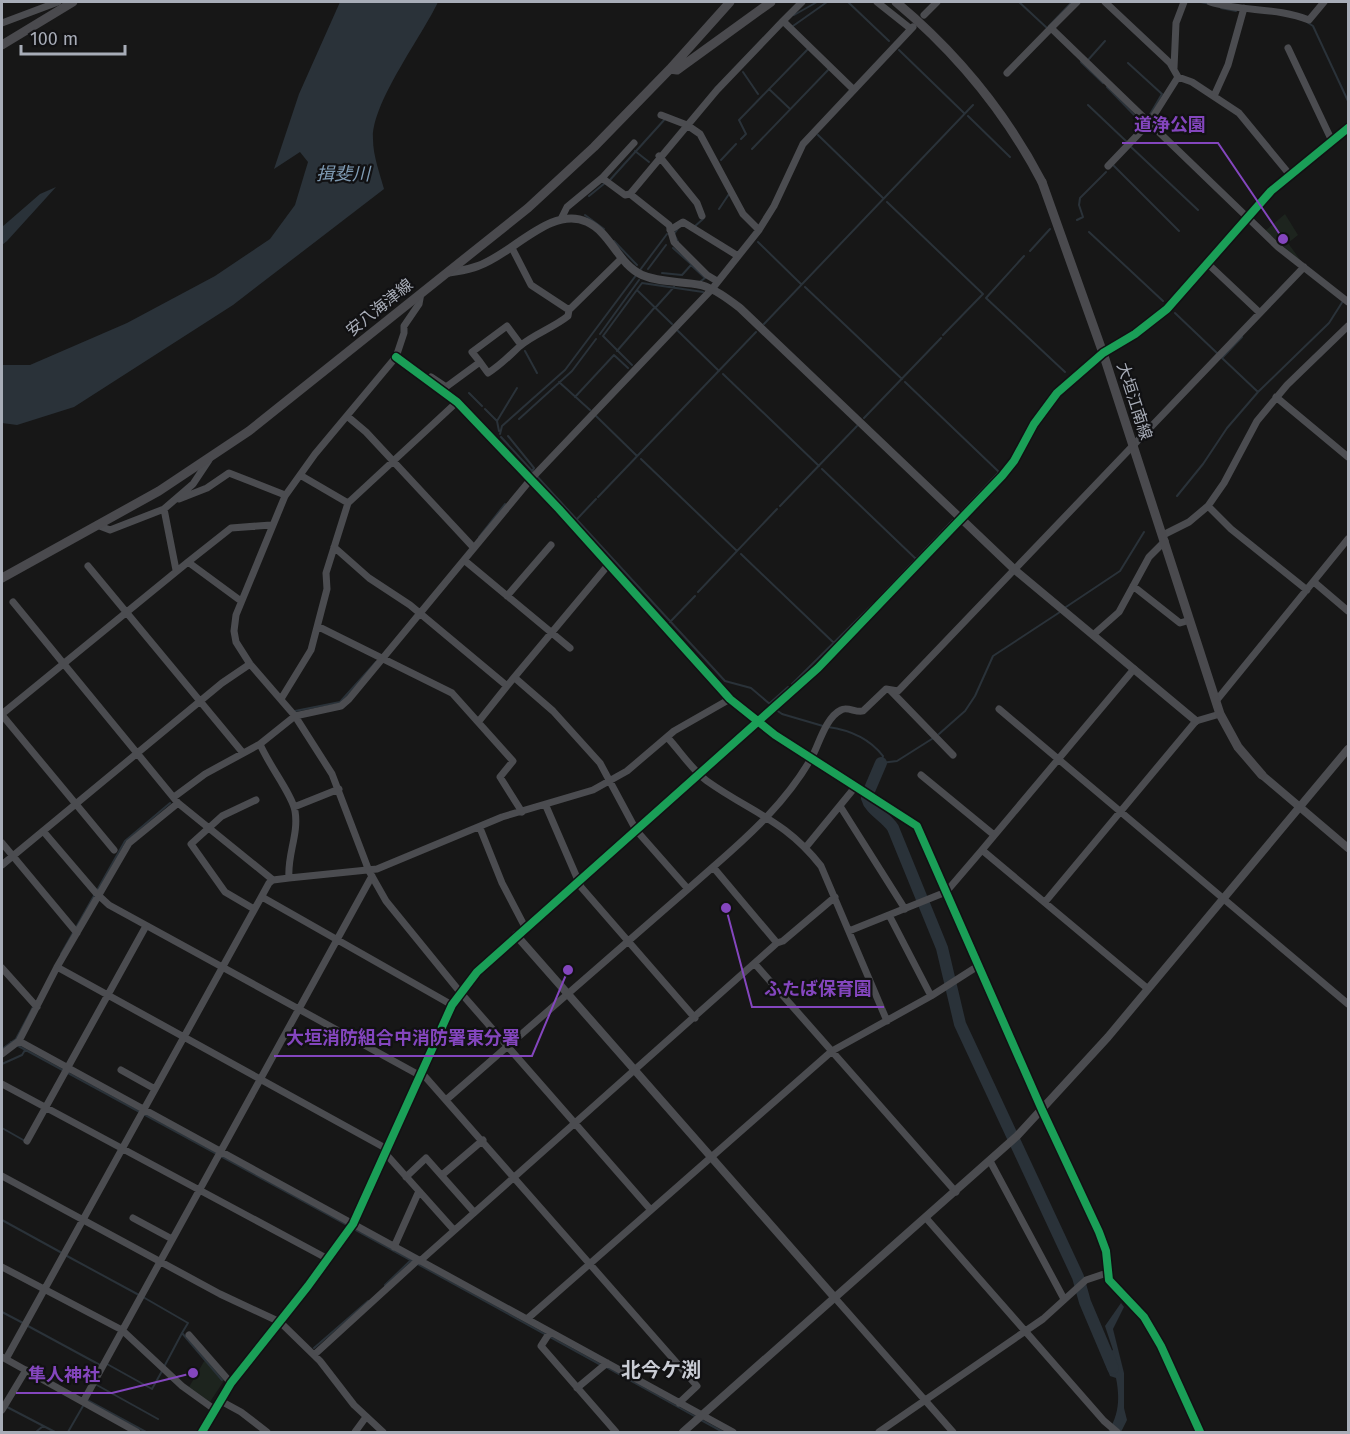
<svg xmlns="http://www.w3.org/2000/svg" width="1350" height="1434" viewBox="0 0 1350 1434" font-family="'Fira Sans','Noto Sans JP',sans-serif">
<rect width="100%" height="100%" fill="#171717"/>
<!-- green -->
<path fill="#1d241e" d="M1285,214L1298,235L1288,243L1301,261L1265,231Z
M206,1358L225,1379L210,1402L189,1387Z"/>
<!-- water -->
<path fill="#2a3239" d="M340,2H438C422,36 371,104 373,139C373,156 380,174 384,189L233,305L74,407L17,425L2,423V365H30L127,323L215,276L270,239L295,205L308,162L300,152L274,169L299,94Z
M56,187L7,241L2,245V227L40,194Z
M1121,1303L1124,1307L1113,1329L1124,1373V1408L1127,1420L1121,1432H1108C1119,1415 1120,1398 1116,1378L1110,1376L1102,1355L1113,1350L1105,1326Z"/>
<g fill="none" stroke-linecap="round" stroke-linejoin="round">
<!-- stream -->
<path stroke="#2a3239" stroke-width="2" d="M848,2L889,41
M1019,2L1047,28
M1201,2L1210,4
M1221,8L1236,11
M794,15L817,2
M1307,22L1313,26L1348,101
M793,26L827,2
M1049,26L1072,2
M899,50L964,113
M1088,60L1105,41
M1081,62L1103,83
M1128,63L1162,94L1149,116
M743,72L758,94
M1107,87L1144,125
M769,89L789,108
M1088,105L1127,142
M968,116L1010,157
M818,135L883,198
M741,139L746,134L739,120L808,49
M1130,146L1198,210
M752,149L829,69
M635,151L649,162
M721,160L736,144
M1113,165L1179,231
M609,181L665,119
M589,196L605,183
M887,202L983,294L943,335
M719,209L729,194
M585,215L604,229
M1077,220L1083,217L1079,205L1080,198L1106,172
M694,227L703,219
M1089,232L1163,301
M614,241L637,265
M678,242L674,234L679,227
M758,242L801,284
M673,248L691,264
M1030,251L1050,229
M1024,256L986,298L1065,372
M648,269L666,245
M662,273L682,275L691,265L705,278L701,281
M805,287L902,379
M638,291L672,324
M656,307L674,287
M1175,313L1218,354
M764,324L973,105
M677,330L719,371
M600,334L639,280
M1242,337L1222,358L1258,392
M525,351L537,373
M617,351L655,307
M632,365L603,336L642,283L703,292
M723,374L819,466
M559,382L590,410
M905,382L999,472L962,511
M469,393L482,406
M575,397L614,355L628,368
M485,409L497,421L499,431
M595,415L637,456
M864,418L941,338
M519,419L572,371L596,339
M497,421L517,388
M500,434L502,426L565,370L667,234
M508,436L534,468L532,472
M501,437L725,681L751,688L771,705
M641,459L737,551
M822,469L916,559
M1177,496L1203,464L1227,428L1258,392L1329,323L1343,301
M598,497L756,332
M780,506L857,426
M577,519L596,499
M479,537L505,504
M741,554L834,643
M698,592L777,509
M877,600L953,520
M1066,607L1120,571L1144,532
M670,622L695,596
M792,684L874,603
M770,703L788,687
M775,709L782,714L823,726
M295,711L340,702L376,662
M828,727C850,730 869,738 883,756L881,763L897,761L935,737
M939,734L965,711L975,696L993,656L1060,612
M61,954L125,841L170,803
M11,1042L349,1226
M2,1049L16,1039L33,1007
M2,1064L22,1055L25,1050
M2,1128L25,1141
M2,1220L62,1253
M354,1229L601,1365
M67,1256L139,1295
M385,1285L411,1260
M143,1297L188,1323L182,1333
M2,1312L23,1323
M28,1326L100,1365
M314,1348L368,1301
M107,1364L152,1389L162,1371
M165,1365L182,1333L222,1380
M606,1367L696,1417
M95,1384L158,1419
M87,1400L146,1432
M7,1407L55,1432
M701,1420L723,1432
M36,1432L43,1426
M68,1432L83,1406"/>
<!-- river -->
<path stroke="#2a3239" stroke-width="12" d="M869,791L881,763
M867,798C870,810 886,817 893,828L942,948L960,1024L1078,1277L1085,1302L1113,1368"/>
<!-- minor -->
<path stroke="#4b4c50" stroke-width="7" d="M877,2L911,29
M1077,2L1051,28L1278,247L1348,302
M1105,2L1170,63L1178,77L1192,82L1239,113L1290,175
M1210,2C1242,12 1277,7 1309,20L1324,2
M924,15L937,2
M783,21L802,2
M2,23L58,2
M1288,48L1332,141
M1174,68L1176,23L1184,2
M1007,73L1051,28
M1214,96L1228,65L1244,8
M661,115L687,125L700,134L743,214L759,230
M659,156L697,203L702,216
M1108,166L1149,123L1178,77
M602,178L625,195L630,194L669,225L674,242L707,275L717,281
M630,194L717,90L783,21L853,89
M562,217L567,207L602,178L634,143
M670,230L683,222L738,256
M512,248L531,285L569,310
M1207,263L1260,313
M421,293L419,304L404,326V333L396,357L315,454L285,496L236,615L234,631L236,642L250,664L295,716L332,774L369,871L386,901L460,992L650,1209
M396,357L457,402L559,509L730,699L775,735L917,826L1042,1110L1099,1232L1106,1251L1109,1280L1144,1317L1161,1346L1200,1432
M480,362L488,373C501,365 509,356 520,346C534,334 553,328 568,316L569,310L622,258
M431,377L446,387L480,362L472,352L507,326L521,345
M1276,397L1348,457
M347,416L366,432L474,548
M179,499L207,488L229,473L285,495
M348,503L457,402
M1208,506L1231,529L1307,590
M97,525L110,530L164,509
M1163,535L1189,522L1208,506L1224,483L1257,421L1287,385L1348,326
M334,547L369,578L410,605L507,686L609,564
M464,560L570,648
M188,562L231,528L271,525
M88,566L243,753
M176,570L164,509L193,484L209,460
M1314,582L1348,611
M1133,586L1180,623L1190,620
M507,596L551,545
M13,602L178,803L273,880
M319,627L452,693L513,761L500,777L522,812
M1093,635L1119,612L1149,557L1165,541
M1134,669L982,850L1148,989
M515,678L553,711L600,763L636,830L688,889L713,867L777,943
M890,690L953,755
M281,699L311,650L327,589L326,573L348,503L300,475
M1216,701L1348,539
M999,709L1348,1004
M2,714L188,562L241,601
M2,715L114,850
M479,721L507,686
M667,737C680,751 692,770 707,781C752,813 785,820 821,866L887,1021
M921,775L994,835
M174,797L205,774L260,744
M546,806L581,887L695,1018
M840,806L905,909
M294,807L339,789
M480,828L502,883L525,927
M43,831L96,893L109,905L419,1075
M2,843L77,933
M806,847L856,786
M2,865L222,683L250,664
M713,867C751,834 787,801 812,757C819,744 826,717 841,710C847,706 856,713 863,711L886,689L898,691L901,688L1304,267
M289,878C287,855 299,834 295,811C293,796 268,764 260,744L295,716L341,706L349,699L531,479L712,289L759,230L774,206L803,144L913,27
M262,897L452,1005
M1045,902L1196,721L1220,714
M254,909L225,892L191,844L222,816L256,800
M889,915L931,996
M849,931L946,892L982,850
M755,964L956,1192
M57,967L387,1149
M2,968L37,1007
M19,1041L733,1432
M2,1054L19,1041L57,967L129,843L178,803
M121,1070L155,1089
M421,1072L697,1386L679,1403
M2,1084L328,1259
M446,1100L688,889
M27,1141L146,926
M385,1153L453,1229
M990,1161L1064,1299
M442,1175L483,1140
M2,1176L220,1294L280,1322L320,1361L354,1405L383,1432
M406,1177L426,1158L473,1211
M133,1218L172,1239
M926,1218L1104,1421L1117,1432
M394,1247L419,1191
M420,1261L777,943L783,941L835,897
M2,1267L122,1330L182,1386L214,1409
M835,1298L953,1432
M527,1319L832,1051L931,996L978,966
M550,1332L541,1346L616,1432
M189,1335L231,1383
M314,1355L418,1260
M2,1357L137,1432
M6,1359L269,883L273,880L289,878L377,869L502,817L593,790L627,771L674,731L730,699
M577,1388L607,1363
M219,1400L241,1412L267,1432
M83,1402L372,876
M2,1410L26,1370
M355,1432L366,1417
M879,1432L1043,1319L1086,1280L1107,1273"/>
<!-- tertiary -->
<path stroke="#4b4c50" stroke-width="8" d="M447,273C457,271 468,270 478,266C513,254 551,205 587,222C611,233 618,264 642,275C660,283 682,281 701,285C715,289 728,299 740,308L1015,570L1196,721
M1262,775L1348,848
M516,935L835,1298
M202,1432L231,1383L308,1286L353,1224L452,1005L477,972L818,668L1002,476L1014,461L1034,424L1057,393L1103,353L1135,334L1167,309L1271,191L1348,128
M683,1432L1017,1136L1108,1037L1348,749"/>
<!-- secondary -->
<path stroke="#4a4a4e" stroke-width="9" d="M2,45L73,2
M670,69L677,70L771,2
M1042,182L1103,353L1220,714L1238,747L1262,775
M2,578L159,491L249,431L528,208L594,147L670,69L730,2"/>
<!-- secondary-bridge -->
<path stroke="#4a4a4e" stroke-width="9" d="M896,2C957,53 1005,111 1042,182"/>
<defs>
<path id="cycleway" d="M396,357L457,402L559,509L730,699L775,735L917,826L1042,1110L1099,1232L1106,1251L1109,1280L1144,1317L1161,1346L1200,1432
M202,1432L231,1383L308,1286L353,1224L452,1005L477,972L818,668L1002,476L1014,461L1034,424L1057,393L1103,353L1135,334L1167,309L1271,191L1348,128"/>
</defs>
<!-- cycleway casing -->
<use href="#cycleway" stroke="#111113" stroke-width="11"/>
<!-- cycleway -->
<use href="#cycleway" stroke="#1a9f57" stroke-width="8"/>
</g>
<g text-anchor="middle" stroke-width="4.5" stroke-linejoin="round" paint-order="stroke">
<!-- street labels -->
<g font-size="16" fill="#a8adb8" stroke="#111113">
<text transform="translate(379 307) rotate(-39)" y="6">安八海津線</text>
<text transform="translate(1135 401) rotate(72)" y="6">大垣江南線</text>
</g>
<!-- water labels -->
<g font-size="18" font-style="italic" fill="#7f9bb3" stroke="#111113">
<text x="343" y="180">揖斐川</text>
</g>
<!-- quarter labels -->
<g font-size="20" font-weight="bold" fill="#c9ccd4" stroke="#111113">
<text x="661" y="1377">北今ケ渕</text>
</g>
</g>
<!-- callouts -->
<path fill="none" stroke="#8446be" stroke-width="2" d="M1283 239L1218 143H1122M726 908L752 1007H884M568 970L532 1056H274M193 1373L112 1393H16"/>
<g fill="#8446be" stroke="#111113" stroke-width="2">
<circle cx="1283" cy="239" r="6"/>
<circle cx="726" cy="908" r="6"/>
<circle cx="568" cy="970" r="6"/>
<circle cx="193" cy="1373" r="6"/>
</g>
<g font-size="18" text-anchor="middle" font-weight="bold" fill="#8446be" stroke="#111113" stroke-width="4.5" stroke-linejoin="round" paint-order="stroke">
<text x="1170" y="131">道浄公園</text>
<text x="818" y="995">ふたば保育園</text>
<text x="403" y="1044">大垣消防組合中消防署東分署</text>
<text x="64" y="1381">隼人神社</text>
</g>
<!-- border -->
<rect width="1350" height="1434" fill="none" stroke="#a8adb8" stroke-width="6"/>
<!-- scale -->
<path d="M21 45v9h104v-9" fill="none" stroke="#a8adb8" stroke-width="3"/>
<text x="30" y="45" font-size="18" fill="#a8adb8" stroke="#111113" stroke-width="4.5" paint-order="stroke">100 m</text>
</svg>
